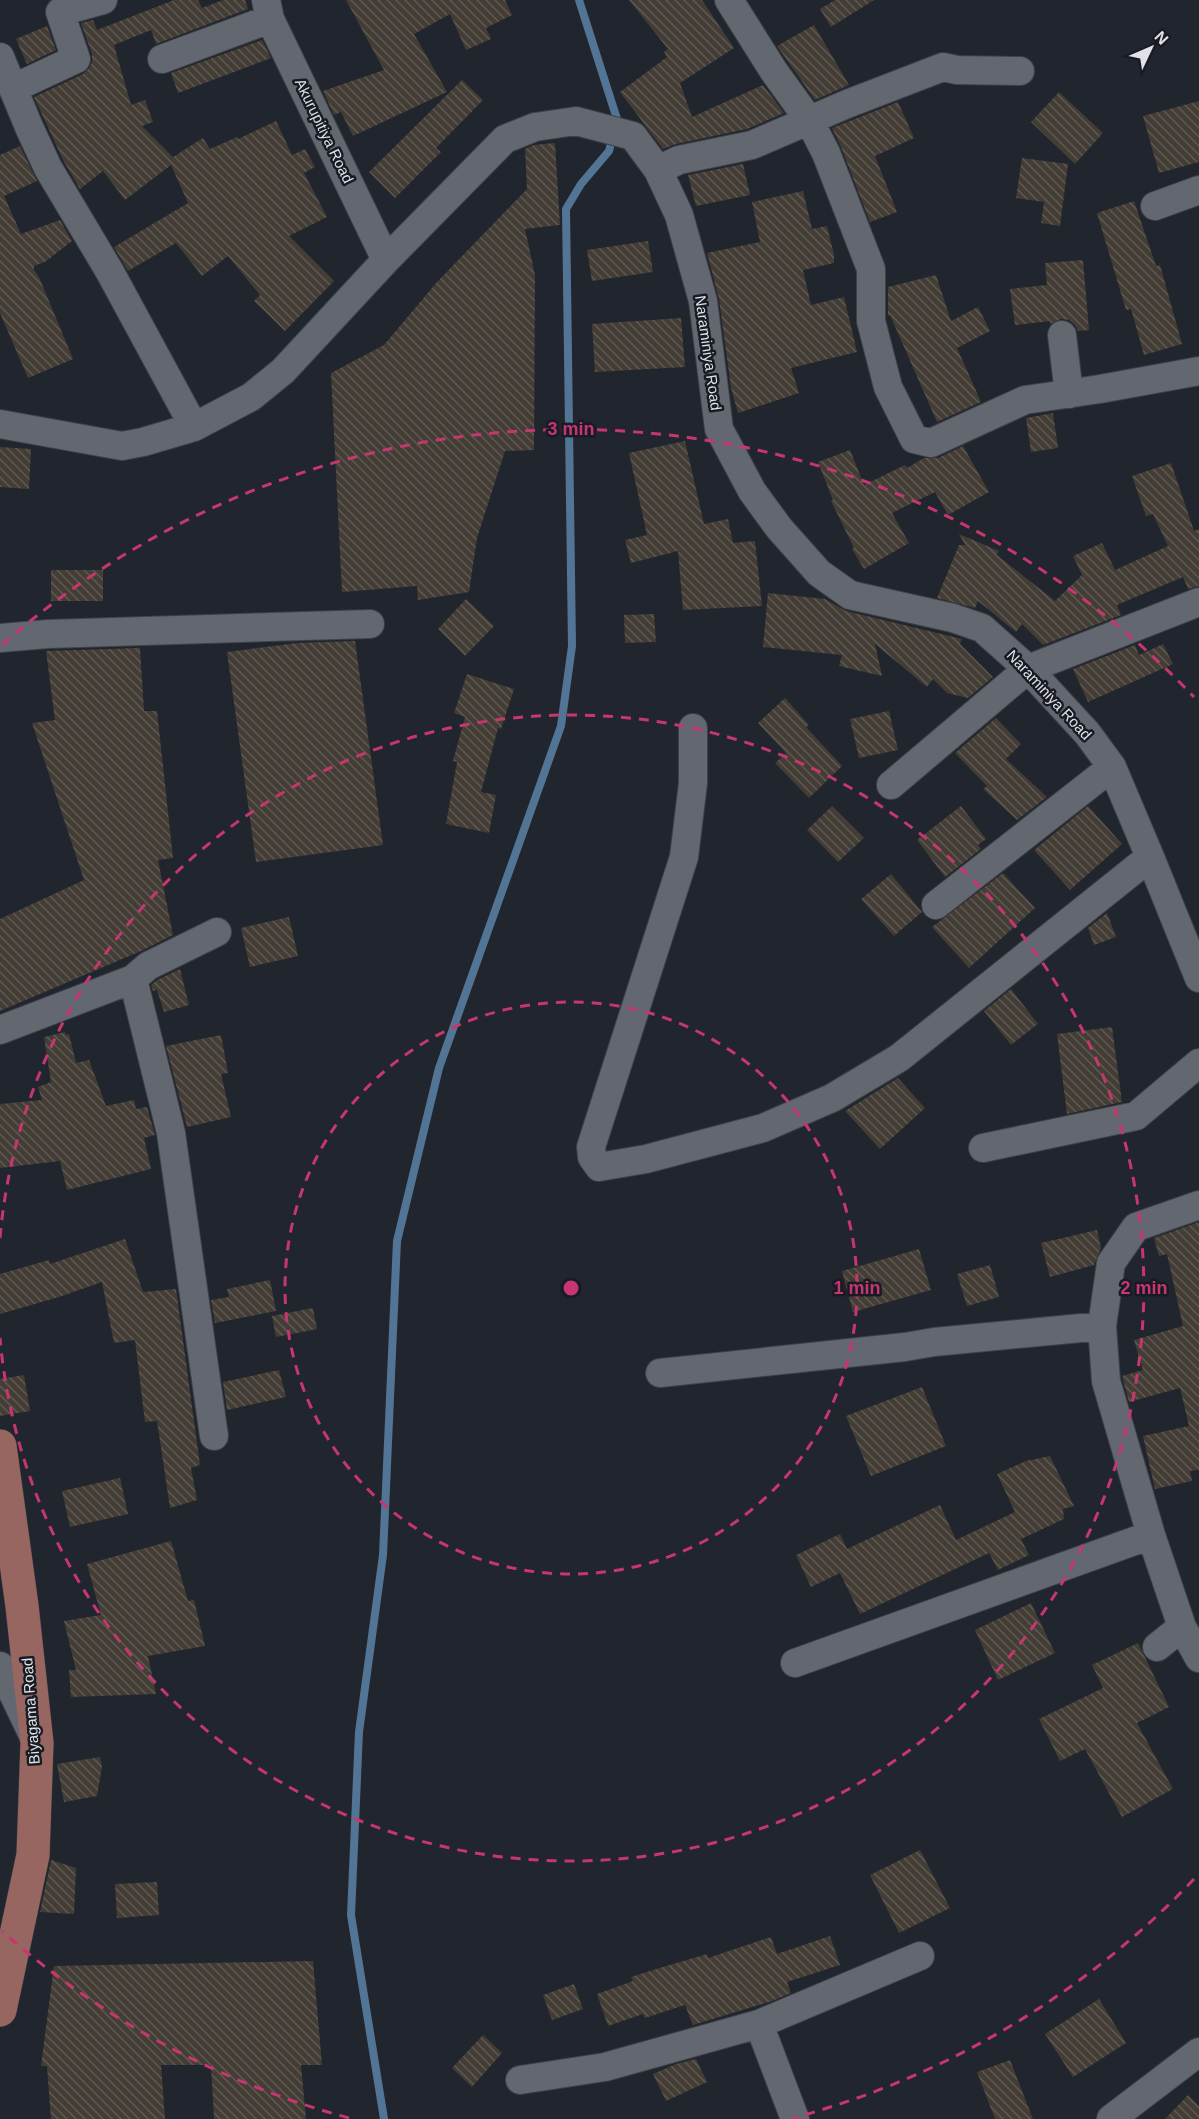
<svg xmlns="http://www.w3.org/2000/svg" width="1199" height="2119" viewBox="0 0 1199 2119" font-family="Arial,sans-serif">
<defs>
<pattern id="building-back-hatch" width="6" height="6" patternUnits="userSpaceOnUse" patternTransform="scale(1.5)"><rect width="6" height="6" fill="#433d35"/><path d="M-1 5l2 2M0 0l6 6M5-1l2 2" fill="none" stroke="#5e5952"/></pattern>
</defs>
<rect width="100%" height="100%" fill="#21252d"/>
<g fill="none" stroke-linecap="round" stroke-linejoin="round">
<!-- stream -->
<path stroke="#537595" stroke-width="8" d="M579,0L617,119L615,124
M384,2119L351,1915L359,1732L383,1555L397,1241L439,1068L561,726L572,646L566,209L581,184L609,151L613,136"/>
</g>
<!-- building -->
<path fill="url(#building-back-hatch)" d="M174,0H198L202,8L223,0H245L248,9L156,44L151,30L114,45L131,105L145,100L153,122L142,126L173,157L203,138L210,149L237,137L238,139L276,121L292,155L305,149L315,167L304,173L327,217L289,236L334,281L285,331L254,301L260,295L228,256L202,276L176,243L128,271L114,247L188,203L171,165L125,200L103,171L80,189L63,160L34,97L83,74L89,68L92,62V54L81,23L93,20L97,30Z
M346,0H505L512,15L486,28L491,39L466,50L450,14L414,34L447,92L353,136L341,112L334,115L323,91L384,70Z
M629,0H702L734,48L680,83L692,117L763,85L784,113L747,129L676,144L663,149L620,92L667,57L664,52L668,49Z
M835,0H874L831,27L820,9Z
M814,25L849,85L815,100L777,46Z
M47,26L56,50L27,64L16,39Z
M262,40L271,58L178,93L171,73Z
M462,80L483,100L436,148L441,152L395,198L369,172Z
M1059,92L1103,133L1075,164L1031,122Z
M1199,101V162L1159,173L1143,116Z
M898,102L914,138L875,156L897,212L870,222L841,147L832,128Z
M555,143L560,225L525,229L535,275L534,450L505,451L477,538L469,592L418,600L417,586L342,592L331,373L384,345L437,282L527,189L525,149L534,145Z
M20,146L37,181L4,196L21,234L60,220L72,241L45,262L34,266V270L39,277L73,359L28,378L0,313V155Z
M1022,158L1068,164L1060,226L1041,223L1044,202L1016,198Z
M743,164L750,195L696,206L688,175Z
M803,191L812,229L827,226L834,255V263L803,270L811,305L844,297L857,352L791,368L799,393L738,413L731,388L719,299L707,253L760,242L752,202Z
M1134,201L1156,266L1160,265L1182,344L1144,355L1131,309L1126,310L1097,213Z
M648,241L653,272L592,281L587,250Z
M1083,260L1089,330L1078,331L1075,325L1069,320L1061,319L1050,324V321L1015,325L1010,289L1047,285L1045,263Z
M936,275L951,321L978,307L990,331L957,348L981,402L937,422L890,315L888,316V287Z
M681,318L685,367L595,372L592,324Z
M1053,413L1058,448L1031,452L1026,418Z
M685,441L704,524L728,519L733,543L755,541L762,606L683,610L678,551L631,563L625,540L647,535L629,453Z
M963,446L989,492L948,515L935,492L892,513L909,543L864,569L852,549L854,548L831,501L833,500L818,462L850,450L864,485L905,465L907,468L924,458H938Z
M0,447L31,449L29,489L0,487Z
M1171,463L1194,531L1199,529V586L1188,589L1183,577L1117,605L1121,615L1043,645L1022,624L1016,632L978,601L975,608L937,598L959,545H965L959,534L999,551L997,555L1055,601L1082,575L1073,556L1102,543L1115,570L1168,546L1153,514L1146,516L1132,476Z
M51,570H103V601H51Z
M768,593L825,599L846,611L962,639L960,644L993,677L968,698L947,693L933,679L927,687L875,644L882,676L839,666L842,655L763,647Z
M466,599L494,626L465,656L438,629Z
M654,614L656,642L625,643L624,615Z
M355,641L383,845L256,862L227,652L297,643Z
M1163,644L1173,664L1088,702L1073,669L1135,645L1139,655Z
M140,648L144,711H157L173,858L158,860L173,935L141,951L0,1011V919L84,880L32,723L55,720L46,651Z
M467,674L514,689L501,729L498,728L481,792L496,795L489,833L446,824L457,762L453,761L465,717L454,713Z
M785,698L809,725L806,727L842,766L809,798L775,763L786,753L758,723Z
M889,711L898,750L859,758L850,719Z
M996,718L1021,744L1006,759L1047,797L1017,820L983,789L987,786L955,753Z
M832,806L864,838L838,862L807,830Z
M961,806L986,839L978,845L981,849L945,877L917,840Z
M1088,806L1122,844L1070,890L1034,850Z
M1003,873L1035,908L969,968L932,927Z
M891,874L922,912L894,936L861,899Z
M1107,913L1116,937L1094,945L1088,928Z
M289,917L298,956L250,967L241,928Z
M180,969L189,1005L164,1012L157,990L153,991L151,985L157,980Z
M1011,989L1038,1024L1011,1045L984,1011Z
M1112,1027L1122,1102L1067,1114L1057,1034Z
M65,1032L66,1035L69,1034L76,1063L89,1060L106,1106L134,1100L136,1109L147,1107L155,1135L144,1138L151,1169L67,1190L60,1161L0,1168V1104L42,1100L38,1087L51,1082L44,1037Z
M221,1035L228,1073L221,1074L231,1117L187,1127L166,1046Z
M898,1078L925,1108L880,1149L845,1111Z
M1199,1222V1470L1190,1471L1192,1481L1155,1489L1143,1436L1189,1426L1180,1388L1129,1402L1122,1376L1143,1370L1134,1340L1183,1326L1167,1254L1159,1256L1154,1238Z
M1097,1230L1101,1248L1094,1265L1050,1277L1041,1243Z
M125,1239L143,1292L176,1289L200,1465L191,1468L197,1500L170,1508L157,1421L145,1422L135,1340L114,1343L102,1282L59,1297L0,1314V1274L49,1260L50,1264Z
M919,1249L931,1290L853,1312L842,1271Z
M990,1265L999,1297L967,1306L957,1274Z
M270,1280L276,1311L215,1323L211,1300L229,1297L227,1289Z
M313,1308L317,1329L276,1337L272,1316Z
M279,1370L286,1397L227,1410L223,1382Z
M24,1375L30,1411L0,1416V1379Z
M922,1387L946,1446L871,1476L846,1416Z
M1050,1456L1074,1506L1063,1509L1064,1519L1021,1539L1029,1555L998,1570L989,1553L860,1614L840,1573L811,1587L796,1555L840,1534L847,1549L940,1505L956,1540L1015,1512L997,1474L1026,1461Z
M120,1478L128,1514L70,1527L62,1491Z
M171,1541L188,1601L194,1600L205,1646L148,1656L156,1694L71,1697L69,1670H76L64,1621L101,1615L87,1564Z
M1031,1603L1055,1653L998,1680L975,1630Z
M1138,1643L1169,1707L1137,1723L1173,1789L1122,1817L1085,1749L1060,1761L1039,1719L1103,1688L1092,1665Z
M100,1757L102,1767L97,1796L64,1802L57,1764Z
M920,1850L950,1908L899,1933L870,1875Z
M51,1860L76,1868L74,1914L40,1912Z
M157,1882L159,1915L117,1918L115,1884Z
M830,1936L840,1965L787,1982L791,1993L772,2001L693,2025L685,2005L645,2018L643,2014L608,2026L597,1994L633,1981L631,1977L663,1967L707,1954L708,1958L771,1937L777,1954Z
M313,1961L322,2065H301L306,2119H214L211,2065H161L165,2119H51L47,2066H41L54,1966Z
M574,1984L583,2009L552,2020L543,1995Z
M1099,1999L1126,2043L1073,2077L1045,2034Z
M483,2035L502,2053L472,2087L452,2068Z
M696,2059L707,2082L666,2101L653,2074L676,2064Z
M1010,2060L1033,2119H995L977,2072Z
M1188,2095L1199,2106V2119H1165Z"/>
<g fill="none" stroke-linecap="round" stroke-linejoin="round">
<defs>
<path id="minor" d="M266,0L270,19L386,260
M729,0L773,70L809,120L826,153L871,269V321L888,387L914,439L931,443L1025,400L1100,389L1199,371
M0,57L29,127L48,168L110,272L194,427
M162,59L270,19
M14,88L76,59L60,12L103,0
M658,170L679,160L752,145L847,104L943,67L957,70L1020,71
M1155,206L1199,190
M1062,335L1069,394
M0,424L122,446L143,442L194,427L251,397L283,371L386,260L505,139L535,127L576,121L633,136L658,170L679,215L703,301L719,429L752,491L779,528L819,573L850,595L953,618L982,628L1028,669L1087,733L1112,767L1150,857L1199,978
M0,638L48,634L370,624
M693,728V783L684,857L591,1147L592,1157L599,1167L646,1159L763,1128L832,1098L899,1058L1150,857
M891,785L1028,669L1199,602
M936,905L1112,767
M133,979L171,1133L214,1436
M0,1030L133,979L148,966L217,932
M983,1148L1136,1116L1199,1063
M1199,1205L1136,1227L1111,1263L1102,1326L1106,1381L1151,1535L1182,1627L1199,1658
M660,1373L905,1347L934,1342L1102,1326
M1157,1647L1182,1627
M795,1663L1151,1535
M0,1666L33,1735
M759,2024L920,1956
M520,2080L605,2067L759,2024L795,2119
M1111,2119L1199,2052"/>
<path id="major" d="M0,1446L22,1606L37,1743L33,1855L0,2010"/>
</defs>
<!-- minor casing -->
<use href="#minor" stroke="#3e4148" stroke-width="30"/>
<!-- major casing -->
<use href="#major" stroke="#3e4148" stroke-width="34"/>
<!-- minor -->
<use href="#minor" stroke="#626770" stroke-width="28"/>
<!-- major -->
<use href="#major" stroke="#986660" stroke-width="33"/>
</g>
<!-- distance rings -->
<g fill="none" stroke="#c63670" stroke-width="3" stroke-dasharray="10 8">
<circle cx="571" cy="1288" r="286"/>
<path d="M0 1238A573 573 0 1 1 0 1338"/>
<path d="M1194 1879A859 859 0 0 1 793 2118M349 2118A859 859 0 0 1 2 1931M2 645A859 859 0 0 1 1194 697"/>
</g>
<g text-anchor="middle" stroke-width="5" stroke-linejoin="round" paint-order="stroke">
<!-- street labels -->
<g font-size="15" fill="#e0e2e8" stroke="#181b23">
<text transform="translate(324 131) rotate(64)" y="5">Akurupitiya Road</text>
<text transform="translate(708 353) rotate(82)" y="5">Naraminiya Road</text>
<text transform="translate(1049 695) rotate(47)" y="5">Naraminiya Road</text>
<text transform="translate(31 1711) rotate(-94)" y="5">Biyagama Road</text>
</g>
</g>
<circle cx="571" cy="1288" r="9" fill="#c63670" stroke="#181b23" stroke-width="3"/>
<g font-size="18" text-anchor="middle" font-weight="bold" fill="#c63670" stroke="#181b23" stroke-width="5" stroke-linejoin="round" paint-order="stroke">
<text x="571" y="435">3 min</text>
<text x="857" y="1294">1 min</text>
<text x="1144" y="1294">2 min</text>
</g>
<!-- north arrow -->
<g transform="translate(1151 48) rotate(46)" stroke="#181b23" stroke-width="4.5" paint-order="stroke">
<path d="M0-4.5L10 22L0 15L-10 22Z" fill="#e0e2e8"/>
<text y="-9" font-size="16" font-weight="bold" text-anchor="middle" fill="#e0e2e8">N</text>
</g>
</svg>
